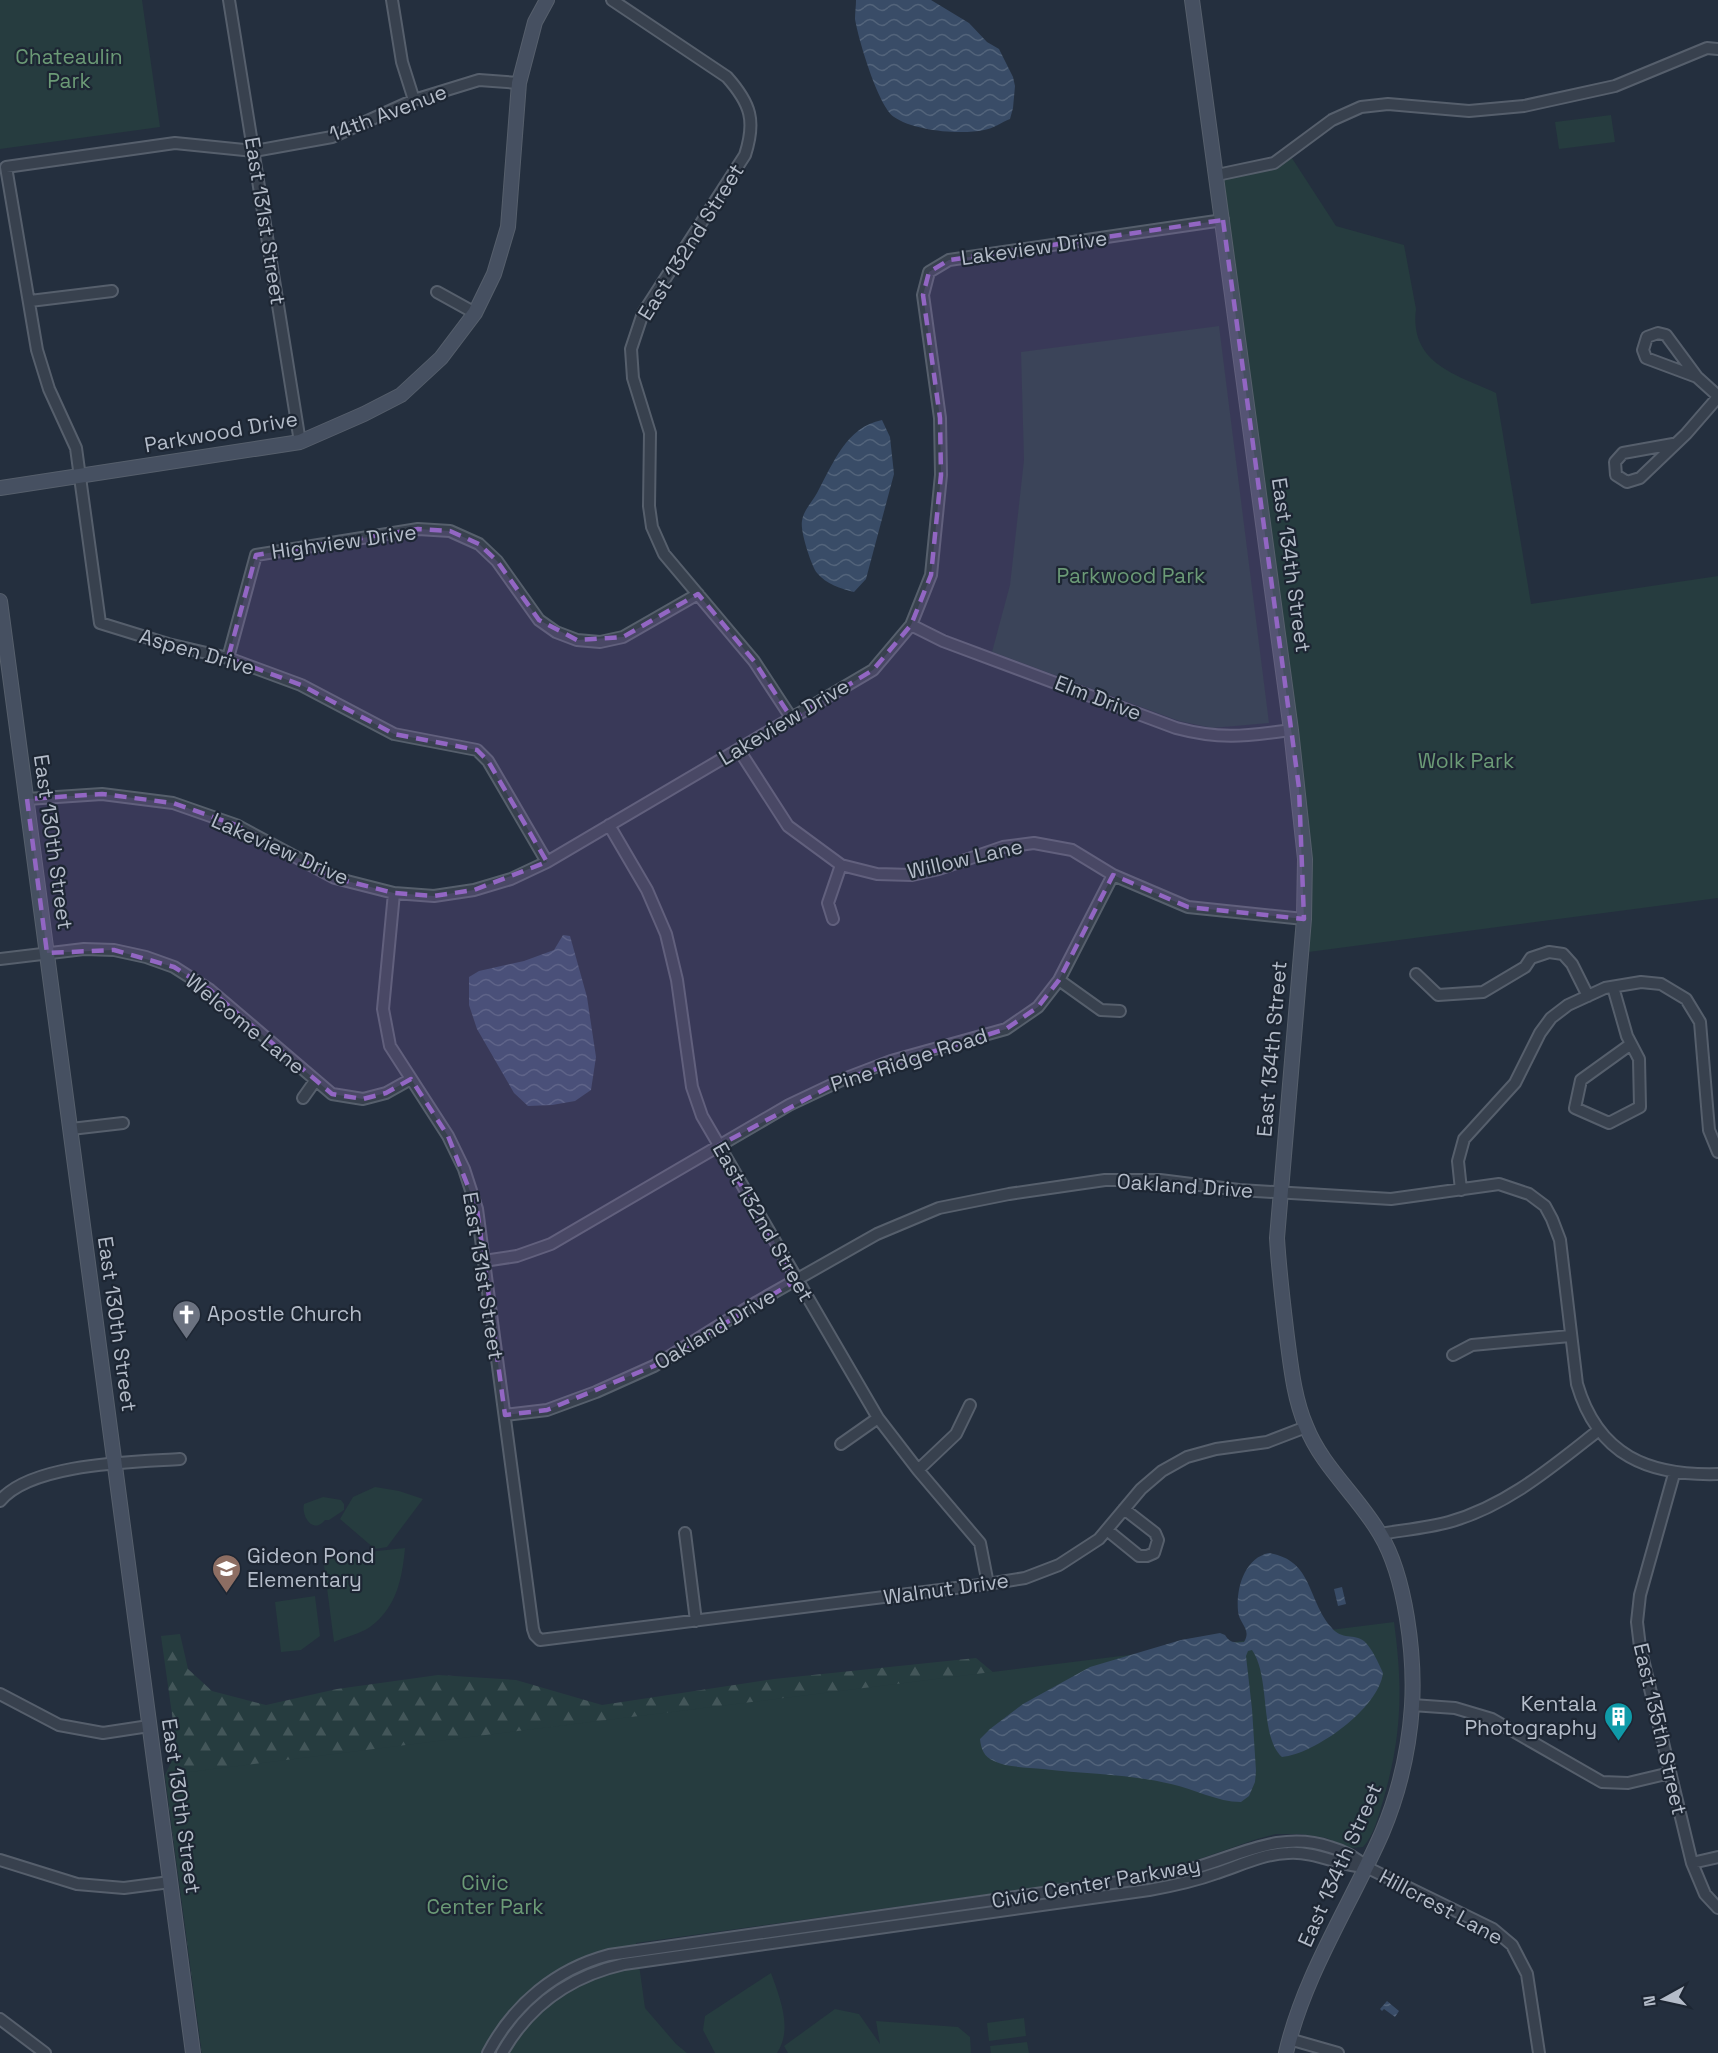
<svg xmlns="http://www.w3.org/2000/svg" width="1718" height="2053" viewBox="0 0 1718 2053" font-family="'Space Grotesk',sans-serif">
<defs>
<pattern id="forest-firs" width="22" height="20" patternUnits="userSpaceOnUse" patternTransform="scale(1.5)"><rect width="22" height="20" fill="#263c3f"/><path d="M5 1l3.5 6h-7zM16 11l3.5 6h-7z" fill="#435659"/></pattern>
<pattern id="water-waves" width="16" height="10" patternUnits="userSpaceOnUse" patternTransform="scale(1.5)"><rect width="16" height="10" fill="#394c67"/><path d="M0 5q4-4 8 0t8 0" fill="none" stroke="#53647b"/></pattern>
</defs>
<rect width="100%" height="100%" fill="#242f3e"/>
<!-- forest -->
<path fill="url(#forest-firs)" d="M180,1634L188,1669L212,1691L266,1705L337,1689L438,1675L516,1680L602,1705L774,1679L976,1658L1006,1683L912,1865L202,2053L165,1775L177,1750L161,1636Z"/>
<!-- park -->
<path fill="#263c3f" d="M0,0H142L160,127L0,149Z
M1611,115L1615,142L1559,149L1555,122Z
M1288,152L1336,226L1404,245L1416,309C1409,364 1457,375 1496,393L1531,604L1718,576V898L1301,953L1305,859L1217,175L1274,163Z
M1219,326L1269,723L1212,728L1179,721L992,652L1010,585L1024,460L1021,352Z
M375,1487L399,1491L423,1499L387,1547L375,1549L340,1519L353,1497Z
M323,1497L341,1500L344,1504V1510L329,1520H325C313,1535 301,1516 304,1504Z
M405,1548C402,1579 397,1607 370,1627C360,1634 345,1637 334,1642L324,1565L331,1556Z
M315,1596L320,1636L301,1650L281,1652L275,1602Z
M1394,1622C1403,1689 1402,1735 1383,1801C1378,1817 1374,1835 1363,1847L1350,1848L1326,1838L1301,1834H1276L1257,1839L1185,1864L1154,1871L636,1943L645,2008L676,2044L687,2053H202L165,1775Z
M771,1973C780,1998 793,2029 777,2053H715L703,2030L705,2016Z
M835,2009L859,2014L880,2044L876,2021L958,2027L970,2037L971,2053H788L784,2046Z
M1024,2018L1026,2036L989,2041L987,2023Z
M1027,2042L1029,2053H991L990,2046Z"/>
<!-- water -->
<path fill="url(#water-waves)" d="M856,0H931L969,23L987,42L999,49L1013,77L1015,86L1013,108L1010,119C1002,122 993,129 984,130C961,135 914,131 894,117C878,106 858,38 855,19C855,13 856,6 856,0Z
M882,420L890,437L894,474L866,579L854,592C841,589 826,584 817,573C811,565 800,531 802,521C803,511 812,502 817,493C833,464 846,427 882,420Z
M563,935L570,936L587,997L596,1057L591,1090L575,1101L552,1105L528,1106L514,1093L477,1029L469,1005V977L479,971L524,961L554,950Z
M1269,1553C1313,1560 1307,1599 1331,1627C1342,1641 1354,1633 1364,1641C1372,1648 1379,1664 1383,1673C1379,1708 1315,1754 1282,1757C1259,1736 1271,1677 1252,1650L1248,1651L1246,1656L1252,1709L1256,1771L1255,1782L1249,1796L1241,1802C1217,1802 1195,1789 1171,1784C1129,1774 1086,1774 1043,1769C1028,1767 1008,1768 994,1761C984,1757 981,1749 980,1739L990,1729L1023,1704L1090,1667L1181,1640L1220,1633L1225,1635C1230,1643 1235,1643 1244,1642C1252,1629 1239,1624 1238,1611C1236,1589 1244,1558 1269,1553Z
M1342,1587L1346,1604L1338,1606L1334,1589Z
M1387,2001L1399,2011L1395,2017L1384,2009L1382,2011L1380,2009Z"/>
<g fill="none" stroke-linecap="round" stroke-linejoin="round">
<defs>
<path id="street" d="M229,0L300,442
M392,0L402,62L414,100
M612,0L727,77C751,104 756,121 745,155L643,313L631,349L633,378L650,433L649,506L652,527L664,554L754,661L792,719
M519,83L479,80L414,100L332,137L254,151L175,143L6,167L37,350L49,389L76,448L100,623L168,644L228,658L301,685L394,734L477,750L488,761L547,862
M1217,175L1274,163L1332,120L1361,107L1388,104L1469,111L1524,106L1615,86L1707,48L1718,49
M437,292L475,313
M30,301L112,291
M1697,377L1646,358L1643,350L1647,337L1658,333L1666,335L1697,377L1718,396
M1673,444L1623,453L1615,462L1616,475L1627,482L1640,478L1686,434L1718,397
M911,625L943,641L1176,728C1221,740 1246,736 1291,730
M228,658L256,555L418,529L450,531L479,544L497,561L539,620L556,632L577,640L600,642L623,637L698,594
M739,750L788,826L841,865L877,874L912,875L939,869L1003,847L1034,843L1072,850L1113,875L1188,907L1304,919
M27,799L102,794L173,803L236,825L335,878L394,893L434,896L474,890L511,879L547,862L873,670L911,625L931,575L941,475L940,418L923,295L929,272L949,260L1223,220
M609,825L647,890L666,934L677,980L692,1087L702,1116L878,1418L918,1470L980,1543L988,1584
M394,893L383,1009L390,1046L448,1136L464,1169L477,1209L533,1629L535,1635L540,1640L988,1584L1025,1578L1059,1565L1099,1539L1141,1489L1162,1471L1187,1457L1216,1449L1267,1442L1306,1427
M833,919L828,903L841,865
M0,959L84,949L114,950L146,957L174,967L210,990L332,1094L363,1099L386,1093L411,1079
M1416,974L1438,995L1483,992L1525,967L1531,958L1549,952L1563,954L1572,964L1588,996
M1059,980L1101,1010L1120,1011
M1613,987L1627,1036L1639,1059L1640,1107L1609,1123L1575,1108L1581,1080L1631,1044
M303,1098L315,1081
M71,1129L123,1123
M1461,1190L1458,1161L1464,1139L1515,1083L1540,1033L1551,1018L1568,1005L1605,988L1641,982L1661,984L1686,999L1700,1022L1709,1130L1718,1152
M484,1261L517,1256L551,1244L789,1105L844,1079L891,1061L1006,1029L1038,1007L1059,980L1113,875
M1453,1355L1472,1345L1570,1336
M505,1415L547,1410L596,1392L654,1366L757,1302L877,1234L939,1208L1009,1194L1105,1180H1160L1239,1190L1391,1199L1499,1184L1529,1194L1545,1206L1552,1219L1560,1240L1577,1384C1598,1456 1649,1476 1718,1474
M841,1444L878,1418
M918,1470L956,1434L970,1405
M1674,1474L1640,1595L1637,1622L1640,1647L1692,1863L1705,1894L1718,1908
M0,1501C31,1463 133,1462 180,1459
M1107,1530L1139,1556H1147L1154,1553L1158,1540L1155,1533L1124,1509
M685,1533L696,1621
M1380,1534C1403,1530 1427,1528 1449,1522C1507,1506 1553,1466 1599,1430
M0,1694L59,1725L103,1733L149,1726
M1412,1705L1455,1708L1492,1719L1602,1782L1628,1783L1670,1773
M0,1860L77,1884L124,1888L170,1882
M1692,1863L1718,1857
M0,2019L45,2053
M1289,2039L1338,2053
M488,2053C514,2004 556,1969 609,1955L1147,1878C1165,1875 1183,1872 1201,1866C1244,1853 1284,1831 1330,1847C1344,1851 1356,1857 1366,1867L1493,1929L1512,1945L1527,1974L1539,2053
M502,2053C529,2005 571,1976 624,1964L1149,1890C1172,1886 1195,1881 1217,1873C1241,1865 1263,1854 1288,1853C1316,1851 1339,1866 1366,1867"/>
<path id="secondary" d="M1192,0L1291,730L1305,859L1304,919L1277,1238C1279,1272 1283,1304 1287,1337C1291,1367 1294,1398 1306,1426C1322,1467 1358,1496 1380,1534C1406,1577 1415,1656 1412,1706C1409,1750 1399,1793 1382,1833C1350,1906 1304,1975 1286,2053
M0,488L300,442L364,414L401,395L441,358L475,313L494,274L508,227L519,83L535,22L547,0
M0,601L193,2053"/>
</defs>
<!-- street casing -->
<use href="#street" stroke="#565f6c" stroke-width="14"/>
<!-- secondary casing -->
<use href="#secondary" stroke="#565f6c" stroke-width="16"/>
<!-- street -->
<use href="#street" stroke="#38414e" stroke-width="10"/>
<!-- secondary -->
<use href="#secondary" stroke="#465061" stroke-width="14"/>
</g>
<!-- marked area -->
<path fill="#9266c3" fill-opacity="0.2" stroke="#9266c3" stroke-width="4.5" stroke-dasharray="12 8" stroke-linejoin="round" d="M1223,220L1299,788L1304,919L1188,907L1113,875L1059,980L1038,1007L1006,1029L844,1079L718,1146L797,1280L654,1366L547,1410L505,1415L477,1209L448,1136L411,1079L386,1093L363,1099L332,1094L210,990L174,967L114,950L47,953L27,799L102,794L173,803L236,825L335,878L394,893L434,896L474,890L547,862L488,761L477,750L394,734L301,685L228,658L256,555L418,529L450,531L479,544L497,561L539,620L577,640L623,637L698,594L754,661L792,719L873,670L911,625L931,575L941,475L940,418L923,295L929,272L949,260Z"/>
<!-- icons -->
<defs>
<symbol id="church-pin" viewBox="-11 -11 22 30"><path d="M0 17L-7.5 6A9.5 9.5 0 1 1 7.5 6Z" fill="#6b7280" stroke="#1d2633"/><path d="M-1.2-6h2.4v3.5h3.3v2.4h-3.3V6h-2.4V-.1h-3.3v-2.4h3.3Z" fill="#fff"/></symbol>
<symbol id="school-pin" viewBox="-11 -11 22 30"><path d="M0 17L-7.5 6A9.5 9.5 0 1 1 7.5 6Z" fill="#8d6e63" stroke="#1d2633"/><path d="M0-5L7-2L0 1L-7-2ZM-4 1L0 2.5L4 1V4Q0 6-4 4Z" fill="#fff"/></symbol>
<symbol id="building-pin" viewBox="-11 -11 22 30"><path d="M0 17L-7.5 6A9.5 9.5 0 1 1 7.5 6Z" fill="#0f9aa8" stroke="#1d2633"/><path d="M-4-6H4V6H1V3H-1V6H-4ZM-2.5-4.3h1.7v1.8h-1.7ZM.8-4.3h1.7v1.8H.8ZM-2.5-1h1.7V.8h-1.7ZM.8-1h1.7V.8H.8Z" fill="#fff"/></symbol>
</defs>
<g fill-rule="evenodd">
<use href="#church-pin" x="170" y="1298" width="33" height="45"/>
<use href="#school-pin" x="210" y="1552" width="33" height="45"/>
<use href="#building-pin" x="1602" y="1700" width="33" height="45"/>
</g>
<g text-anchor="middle" stroke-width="4.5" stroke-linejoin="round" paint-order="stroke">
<!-- park labels -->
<g font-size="21" fill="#6b9a76" stroke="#1d2633">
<text x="69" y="64">Chateaulin<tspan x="69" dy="24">Park</tspan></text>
<text x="1131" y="583">Parkwood Park</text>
<text x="1466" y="768">Wolk Park</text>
<text x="485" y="1890">Civic<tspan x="485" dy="24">Center Park</tspan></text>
</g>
<!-- street labels -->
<g font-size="21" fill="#b4bcc9" stroke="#1d2633">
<text transform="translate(388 113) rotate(-21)" y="7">14th Avenue</text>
<text transform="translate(265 221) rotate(81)" y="7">East 131st Street</text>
<text transform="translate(691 242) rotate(-58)" y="7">East 132nd Street</text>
<text transform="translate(1034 248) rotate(-8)" y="7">Lakeview Drive</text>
<text transform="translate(221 432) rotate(-10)" y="7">Parkwood Drive</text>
<text transform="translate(344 542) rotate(-8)" y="7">Highview Drive</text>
<text transform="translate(1291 565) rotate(82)" y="7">East 134th Street</text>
<text transform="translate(197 652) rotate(16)" y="7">Aspen Drive</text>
<text transform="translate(1098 698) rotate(21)" y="7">Elm Drive</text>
<text transform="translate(784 722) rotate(-31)" y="7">Lakeview Drive</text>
<text transform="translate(53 842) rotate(82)" y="7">East 130th Street</text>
<text transform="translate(280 849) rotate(24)" y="7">Lakeview Drive</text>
<text transform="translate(965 859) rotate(-13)" y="7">Willow Lane</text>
<text transform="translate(245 1024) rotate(39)" y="7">Welcome Lane</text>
<text transform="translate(1272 1049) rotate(-85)" y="7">East 134th Street</text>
<text transform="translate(909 1060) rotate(-18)" y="7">Pine Ridge Road</text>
<text transform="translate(1185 1186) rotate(4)" y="7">Oakland Drive</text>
<text transform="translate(763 1222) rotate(60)" y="7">East 132nd Street</text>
<text transform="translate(483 1276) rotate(81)" y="7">East 131st Street</text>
<text transform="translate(117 1324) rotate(82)" y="7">East 130th Street</text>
<text transform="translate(715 1329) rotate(-31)" y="7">Oakland Drive</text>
<text transform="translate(946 1589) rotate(-8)" y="7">Walnut Drive</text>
<text transform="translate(1660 1729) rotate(77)" y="7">East 135th Street</text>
<text transform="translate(181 1806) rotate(82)" y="7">East 130th Street</text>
<text transform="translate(1340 1865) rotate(-66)" y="7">East 134th Street</text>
<text transform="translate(1096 1883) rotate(-10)" y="7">Civic Center Parkway</text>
<text transform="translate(1441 1907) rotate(28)" y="7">Hillcrest Lane</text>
</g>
<!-- poi labels -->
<g font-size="21" fill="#b4bcc9" stroke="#1d2633" text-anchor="start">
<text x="207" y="1321">Apostle Church</text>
<text x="247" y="1563">Gideon Pond<tspan x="247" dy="24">Elementary</tspan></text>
<text x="1597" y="1711" text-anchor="end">Kentala<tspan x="1597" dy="24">Photography</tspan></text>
</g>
</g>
<!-- north arrow -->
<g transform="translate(1664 1999) rotate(262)" stroke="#1d2633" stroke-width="4.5" paint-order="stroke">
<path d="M0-4.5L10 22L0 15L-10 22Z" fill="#b4bcc9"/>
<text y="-9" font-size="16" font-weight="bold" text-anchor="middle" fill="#b4bcc9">N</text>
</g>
</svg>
